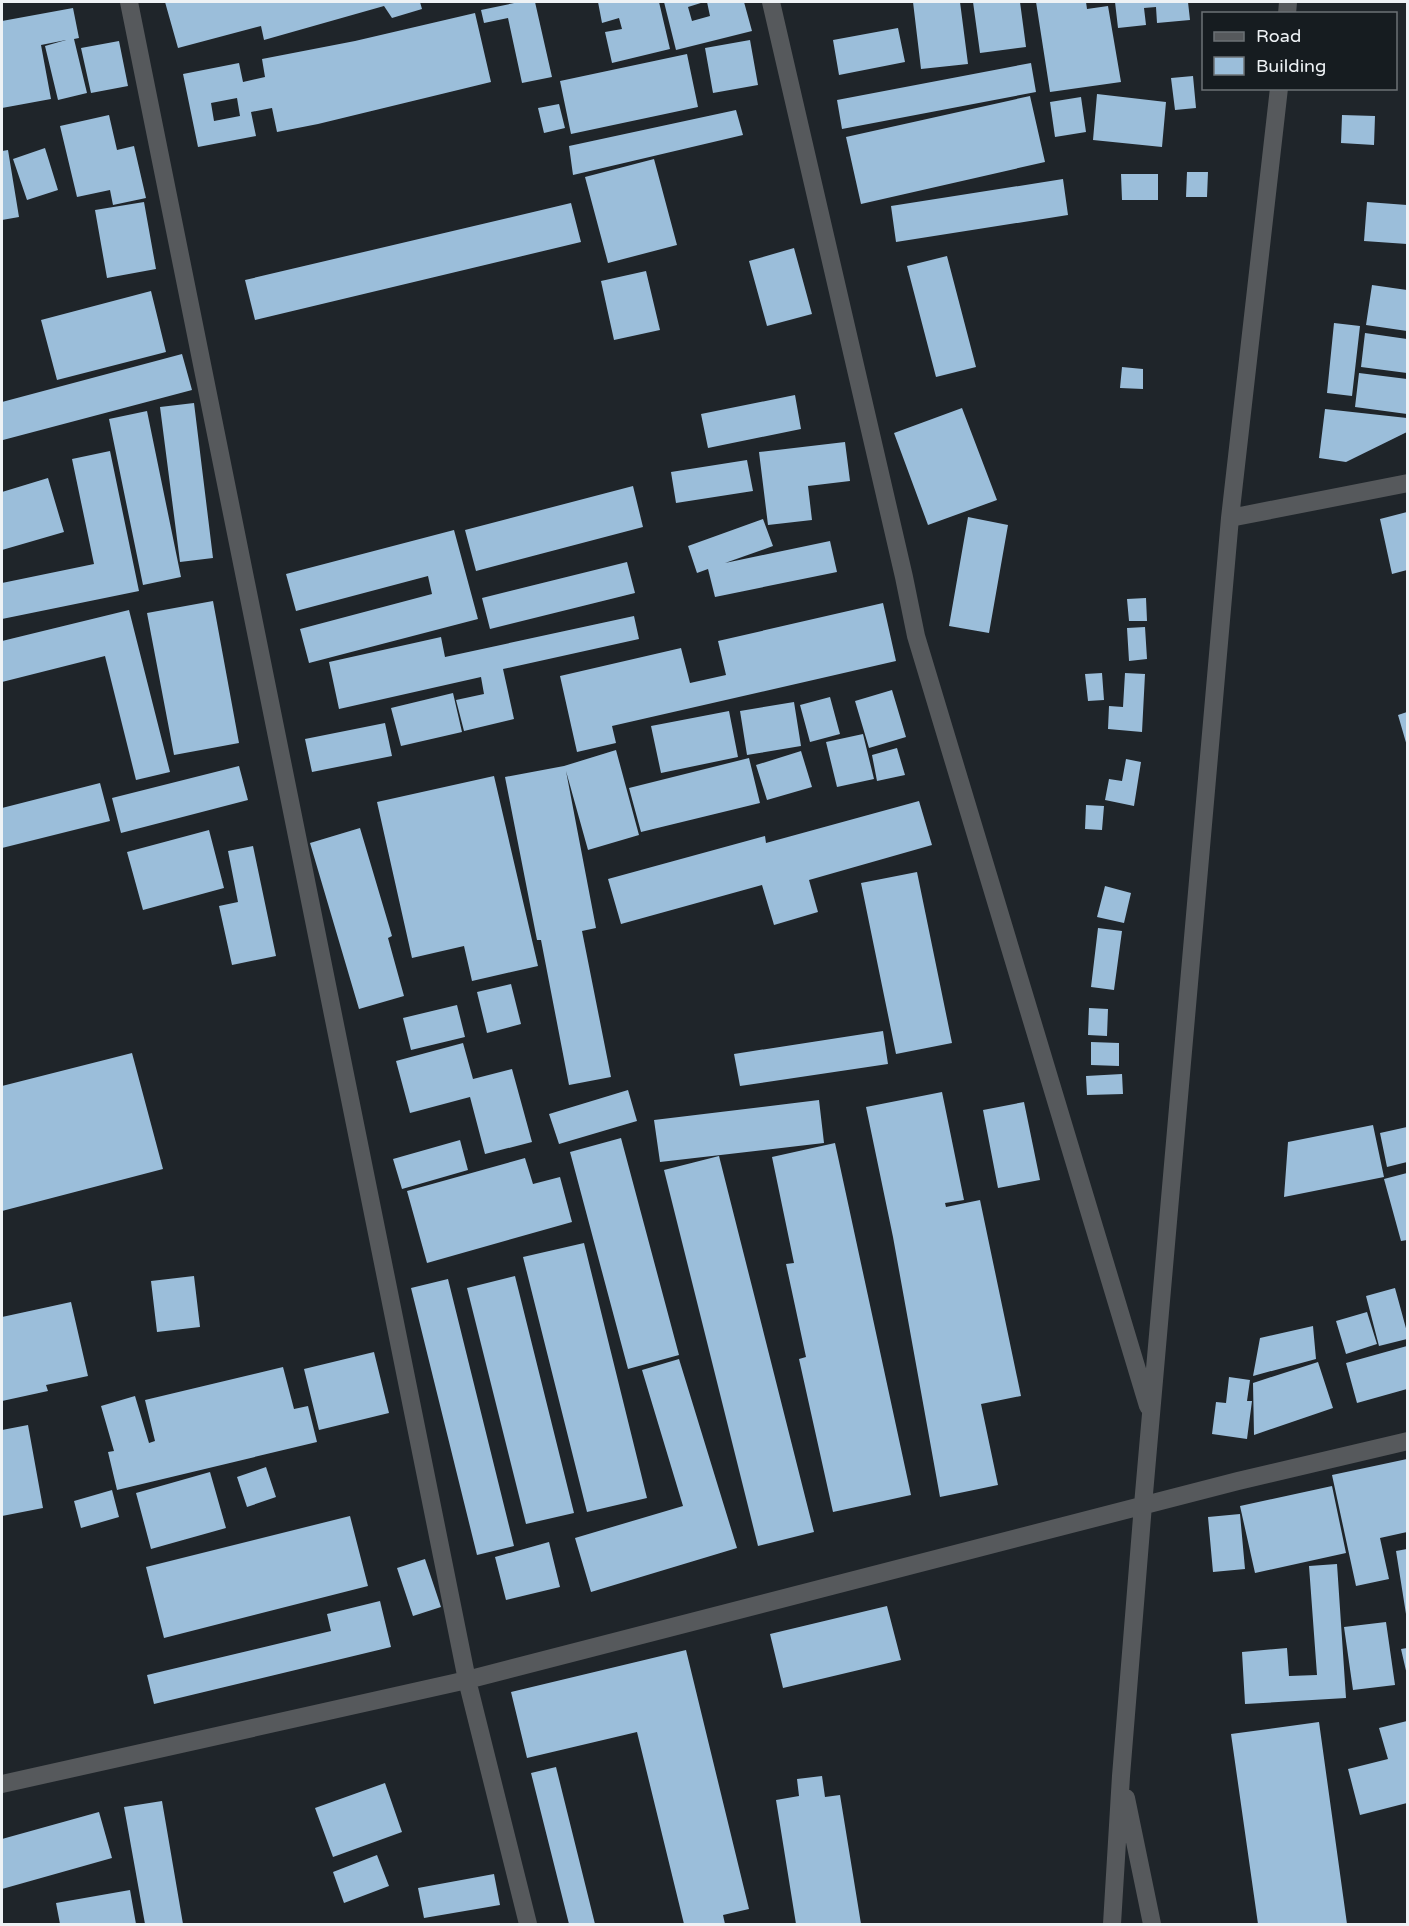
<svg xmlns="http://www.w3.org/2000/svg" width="1409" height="1926" viewBox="0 0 1409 1926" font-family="'Varela Round',sans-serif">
<rect width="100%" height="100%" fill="#1f252a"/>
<!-- building -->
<path fill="#9bbeda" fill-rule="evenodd" d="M165,2H420L422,9L392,18L384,6L264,40L261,26L178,48Z
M519,2H535L552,77L522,83L508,18L484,23L481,10Z
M598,2H659L670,49L612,63L605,32L622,29L619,18L602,23Z
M664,2H704L688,7L692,21L710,16L707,2H744L752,31L676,50Z
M913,2H960L968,64L921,69Z
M973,2H1020L1026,47L980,53Z
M1036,2H1086L1087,9L1108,6L1121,82L1050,92Z
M1115,2H1188L1190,20L1157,23L1156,7L1144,8L1146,25L1118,28Z
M73,8L79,38L74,39L87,93L58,100L45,46L66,40L41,45L51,99L2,108V21Z
M475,13L491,82L318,124L277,132L272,108L251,112L256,136L198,147L183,74L239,63L243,82L265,77L262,59L355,41ZM237,98L240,116L214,121L211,103Z
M898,28L905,62L839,75L833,40Z
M750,40L758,85L713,93L705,48Z
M119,41L128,86L91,93L81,48Z
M687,54L698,107L571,134L560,81Z
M1031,63L1036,92L842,129L837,100Z
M1193,76L1196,108L1175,110L1171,78Z
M1097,94L1166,102L1162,147L1093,140Z
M1030,96L1045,162L861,204L846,137Z
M1081,97L1086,132L1055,137L1050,102Z
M559,104L565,128L544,133L538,108Z
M736,110L743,135L573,175L569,146Z
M109,115L117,150L134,146L146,198L113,205L110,190L77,197L60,126Z
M1342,115L1375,116L1374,145L1341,143Z
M45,148L58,190L27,200L13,159Z
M8,150L19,217L2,220V151Z
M654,159L677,245L608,263L585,177Z
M1187,172H1208L1207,197H1186Z
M1121,174H1158V200H1122Z
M1063,179L1068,215L896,242L891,206Z
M144,202L156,269L107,278L95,210Z
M1367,202L1407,205V244L1364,241Z
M571,203L581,242L255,320L245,280Z
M794,248L812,314L767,326L749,261Z
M947,256L976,367L936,377L907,266Z
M646,271L660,330L614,340L601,281Z
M1372,285L1407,290V331L1366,325Z
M151,291L166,352L57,380L41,320Z
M1334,323L1360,326L1352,396L1327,393Z
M1365,333L1407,339V373L1361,367Z
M182,354L192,390L3,440L2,402Z
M1122,367L1143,369V389L1120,388Z
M1359,373L1407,379V414L1355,407Z
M795,395L801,429L708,448L701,414Z
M194,403L213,558L180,562L160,407Z
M962,408L997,500L928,525L894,433Z
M1325,409L1407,418V432L1346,462L1319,458Z
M147,411L181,577L143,585L109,419Z
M845,442L850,481L808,486L812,520L768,525L759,452Z
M110,451L139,591L2,619V583L94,564L72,459Z
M747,460L753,491L676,503L671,472Z
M48,478L64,532L2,550V492Z
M633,486L643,527L476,571L465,530Z
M1407,512V570L1392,574L1380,519Z
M968,517L1008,525L989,633L949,626Z
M763,519L773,546L725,563L830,541L837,572L715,597L708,569L697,573L688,546Z
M454,530L478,619L309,663L300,629L432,594L428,576L296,611L286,574Z
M627,562L635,593L490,629L482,598Z
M1146,598L1147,621H1129L1127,599Z
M213,601L239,743L174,755L147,613Z
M883,603L896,661L612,726L616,743L577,752L560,676L681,648L690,683L726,675L718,641Z
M129,610L170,772L136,780L105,656L2,682V641Z
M634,616L639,639L503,669L514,719L464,731L456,700L484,694L481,677L339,709L329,662L441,637L445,657Z
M1145,627L1147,659L1129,661L1127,628Z
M1102,673L1104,700L1088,701L1085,674Z
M1125,673L1145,674L1142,732L1108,729L1109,706L1123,707Z
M892,690L906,737L869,748L855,701Z
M453,693L462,732L401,746L391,708Z
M830,697L840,734L810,742L800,705Z
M794,702L801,746L747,755L740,711Z
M729,711L738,757L661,773L651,726Z
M1407,712V746L1398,715Z
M385,723L392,756L312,772L305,739Z
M863,734L874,779L837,787L826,742Z
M897,748L905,775L877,781L872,755Z
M616,750L639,835L588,850L566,771L596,928L582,931L611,1077L569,1085L541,940H537L505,777L564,766Z
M801,751L812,787L767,800L756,765Z
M749,758L760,803L641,832L629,788Z
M1126,759L1141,762L1134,806L1105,800L1109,779L1122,781Z
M239,766L248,800L121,833L112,798Z
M494,776L538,966L472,981L464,946L412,958L377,802Z
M100,783L110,821L2,848V808Z
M919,801L932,845L809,880L818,912L774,925L762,885L621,924L608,879L765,836L766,843Z
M1086,805L1104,806L1102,830L1085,829Z
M360,828L392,936L388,938L404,996L359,1009L310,843Z
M209,830L224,888L143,910L127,852Z
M253,846L276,956L232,965L219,906L238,902L228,851Z
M917,872L952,1043L896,1054L861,883Z
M1105,886L1131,893L1124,923L1097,917Z
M1098,928L1122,931L1114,990L1091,987Z
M511,984L521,1024L487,1033L477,992Z
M457,1005L465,1037L411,1050L403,1018Z
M1089,1008L1108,1009L1107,1036L1088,1035Z
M883,1031L888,1064L740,1086L734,1054Z
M1091,1042L1119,1043V1066L1091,1065Z
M463,1043L473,1079L512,1069L532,1142L485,1154L470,1097L410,1113L396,1061Z
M132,1053L163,1169L2,1211V1086Z
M1122,1074L1123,1094L1087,1095L1086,1076Z
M628,1090L637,1121L559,1144L549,1114Z
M942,1092L964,1200L945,1203L946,1207L980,1200L1021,1396L981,1404L998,1485L940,1497L893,1237L866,1107Z
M819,1100L824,1143L660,1162L654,1120Z
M1024,1102L1040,1180L998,1188L983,1110Z
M1373,1125L1384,1177L1284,1197L1288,1142Z
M1407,1127V1162L1387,1167L1380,1133Z
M621,1138L679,1355L628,1369L570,1152Z
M460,1140L468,1170L402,1189L393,1159Z
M835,1143L911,1495L833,1512L799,1359L806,1357L786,1264L794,1263L772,1157Z
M719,1156L814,1532L758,1546L664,1170Z
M525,1158L533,1184L560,1177L572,1222L427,1263L407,1191Z
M1407,1173V1240L1401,1241L1384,1179Z
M584,1243L647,1498L587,1512L523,1257Z
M194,1276L200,1327L157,1332L151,1281Z
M515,1276L574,1513L526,1524L467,1288Z
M448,1279L514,1546L477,1555L411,1288Z
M1395,1288L1407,1332V1339L1379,1346L1366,1296Z
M71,1302L88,1376L46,1385L48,1391L2,1401V1317Z
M1367,1312L1377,1344L1346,1354L1336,1321Z
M1313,1326L1316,1359L1253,1376L1260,1338Z
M1407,1346V1389L1357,1403L1346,1363Z
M374,1352L389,1413L319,1430L304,1369Z
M679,1359L737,1548L591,1592L575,1538L683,1506L642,1370Z
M1318,1362L1333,1408L1254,1435L1253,1383Z
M283,1367L294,1409L308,1406L317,1442L117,1490L108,1452L114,1451L101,1406L135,1396L149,1443L155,1441L145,1400Z
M1229,1377L1250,1380L1247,1401H1252L1247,1439L1212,1434L1216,1402L1226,1403Z
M28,1425L43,1508L2,1516V1430Z
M1407,1459V1532L1380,1538L1389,1579L1356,1586L1332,1475Z
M266,1467L276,1497L247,1507L237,1477Z
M210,1472L226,1528L151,1549L136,1493Z
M1332,1486L1346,1553L1255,1573L1240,1506Z
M112,1490L119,1517L81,1528L74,1501Z
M1240,1514L1245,1569L1213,1572L1208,1517Z
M350,1516L368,1586L164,1638L146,1567Z
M549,1542L560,1587L506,1600L495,1557Z
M1407,1549V1614H1406L1396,1551Z
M425,1559L441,1607L413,1616L397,1568Z
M1337,1564L1346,1698L1245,1704L1242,1652L1287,1648L1289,1676L1317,1675L1309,1566Z
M380,1601L391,1647L154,1704L147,1675L331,1631L327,1614Z
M887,1606L901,1660L783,1688L770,1634Z
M1386,1622L1395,1685L1353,1690L1344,1627Z
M1407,1648V1675L1401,1649Z
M686,1650L749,1909L723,1915L725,1924H684L637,1732L527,1758L511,1692Z
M1407,1721V1803L1360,1815L1348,1769L1388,1759L1379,1728Z
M1319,1722L1347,1924H1258L1231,1734Z
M556,1767L595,1924H569L531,1773Z
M822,1776L825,1797L840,1795L861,1924H796L776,1800L799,1796L797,1779Z
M385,1783L402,1832L333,1857L315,1808Z
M162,1801L183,1924H145L124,1807Z
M99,1812L112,1858L2,1889V1839Z
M377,1855L389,1886L344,1903L333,1872Z
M494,1874L500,1905L424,1918L418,1888Z
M130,1890L136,1924H60L56,1903Z"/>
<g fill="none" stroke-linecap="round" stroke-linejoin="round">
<!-- street -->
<path stroke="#56595c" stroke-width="18" d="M129,2L467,1680L528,1924
M771,2L904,577L916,636L1148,1406
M1287,14L1288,2
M1230,518L1408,483
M2,1784L467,1680L1238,1481L1408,1441
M1126,1798L1152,1924
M1112,1924L1121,1776L1143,1505L1230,518L1279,88"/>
</g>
<!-- border -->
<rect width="1409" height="1926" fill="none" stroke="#eef2f5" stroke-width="6"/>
<!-- legend -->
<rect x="1202" y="12" width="195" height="78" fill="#161c20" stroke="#6c7275" stroke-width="1.5"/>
<rect x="1214" y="32" width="30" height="9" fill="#56595c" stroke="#6c7275" stroke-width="1.5"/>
<text x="1256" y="42" font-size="18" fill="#eef2f5">Road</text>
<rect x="1214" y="57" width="30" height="18" fill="#9bbeda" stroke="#6c7275" stroke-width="1.5"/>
<text x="1256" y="72" font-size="18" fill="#eef2f5">Building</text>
</svg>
